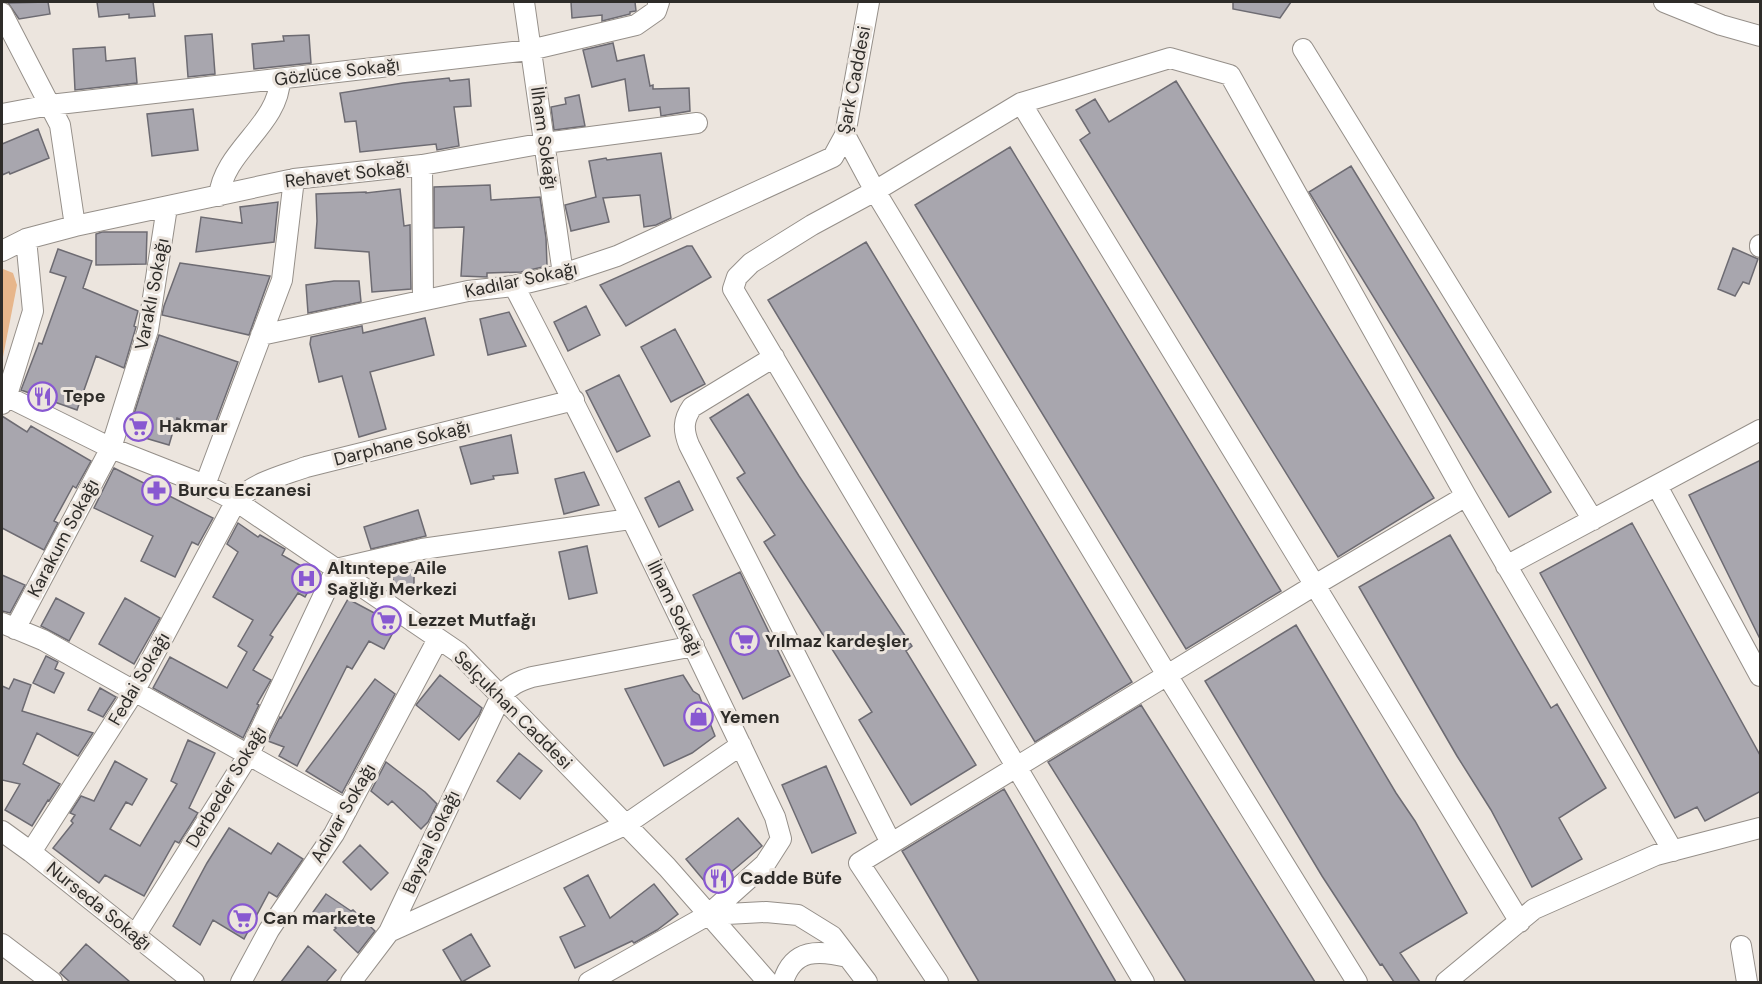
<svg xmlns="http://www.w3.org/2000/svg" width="1762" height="984" viewBox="0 0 1762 984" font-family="'DM Sans',sans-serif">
<rect width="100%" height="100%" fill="#ece5de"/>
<!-- green -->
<path fill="#e7b68b" d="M3,269L13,273L17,285L2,362V270Z"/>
<!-- building -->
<path fill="#a8a6ae" stroke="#6d6b72" stroke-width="1.5" d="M97,2H153L155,16L129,18V14L99,17Z
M571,2H635L636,11L630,12V14L602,21V15L572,18Z
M1233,2H1291L1280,18L1233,9Z
M8,3L48,2L50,14L19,19Z
M212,34L215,74L188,77L185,36Z
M309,35L311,63L254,69L252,44L284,41L283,36Z
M613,43L617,61L644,55L650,86L653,85V89L689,88L690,111L661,116L660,107L629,111L625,79L592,87L583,50Z
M105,47L106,61L135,58L137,83L75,90L73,49Z
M449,78L450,81L469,79L471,106L454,107L459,146L437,150L436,144L360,152L356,121L345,122L340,93L403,83Z
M1176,81L1434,498L1338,557L1080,140L1090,133L1076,110L1095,99L1109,122Z
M579,95L585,126L554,130L551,107L566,104L565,98Z
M193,109L198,150L152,156L147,114Z
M38,129L49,158L10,174L9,172L2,175V144Z
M1010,147L1281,591L1186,649L915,205Z
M661,153L671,218L656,225L644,227L640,195L603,198L609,222L571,231L565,205L596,197L589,161L606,158L607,160Z
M1351,166L1551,492L1509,517L1309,192Z
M490,185L491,200L540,197L546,238L547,266L521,272L487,273V277L461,276L464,227L434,228V187Z
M400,189L404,226L410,225L411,289L372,292L369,252L315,248L317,221L316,194L366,192V193Z
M278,202L274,242L196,252L201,217L242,223L240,207Z
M102,232H147L146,264L96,265V234Z
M866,242L1132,682L1035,742L768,300Z
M687,246H692L711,277L626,326L600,285Z
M1733,248L1758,259L1749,284L1743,282L1735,296L1718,289Z
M58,249L92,261L83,288L138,311L134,326L136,327L124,368L96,356L77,410L21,390L39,343L42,344L66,277L50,272Z
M180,263L270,276L249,335L162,315L164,306Z
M334,281H359L361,302L308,313L306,285Z
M586,306L600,335L568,351L554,322Z
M509,312L526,346L488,355L480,319Z
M425,318L434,355L370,372L386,429L359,437L342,376L319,382L310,344L311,337L362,326L363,333Z
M675,329L705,384L671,402L641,347Z
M159,335L238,362L212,432L177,418L169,445L128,433Z
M619,375L650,436L617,452L586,391Z
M748,394L799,476L912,646L906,651L976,765L911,805L859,720L872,712L764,542L775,535L737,478L745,473L710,418Z
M2,416L27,432L31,426L91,461L76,488L73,486L54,521L58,523L44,550L2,528Z
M511,435L518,473L493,476L494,479L471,484L460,447Z
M1761,460V641L1689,495Z
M114,468L213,518L198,545L192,542L175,577L141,561L153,536L94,508Z
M584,472L599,505L564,514L555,479Z
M679,481L693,510L659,527L645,498Z
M418,510L426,536L371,549L364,527Z
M238,523L258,537L260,535L285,549L282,555L317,575L305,597L298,593L270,635L273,637L253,670L271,680L257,704L259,705L243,738L153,688L170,657L227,688L247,652L238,646L253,620L213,597L238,552L227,544Z
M1632,523L1761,757V791L1705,821L1697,807L1675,818L1540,573Z
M1450,535L1551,708L1557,704L1606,788L1559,818L1582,859L1532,887L1491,810L1457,756L1359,587Z
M587,546L597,593L569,599L559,552Z
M393,570H414V590L393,591Z
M740,572L790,676L743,699L693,595Z
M2,575L25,585L10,613L2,611Z
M56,598L84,613L69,641L41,626Z
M125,598L160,618L134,664L99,644Z
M348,599L397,625L384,649L369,641L352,669L347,666L297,766L279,756L284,747L268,741L280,717L281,718Z
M1296,625L1396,793L1415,821L1467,913L1400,953L1420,982H1394L1382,964L1380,965L1322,876L1205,681Z
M46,656L58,662L55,669L64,673L54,693L33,683Z
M440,675L482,708L479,715L459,740L416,705Z
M683,675L693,691L699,695L715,736L692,753L664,766L625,689Z
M14,679L31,685L22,711L93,733L78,756L37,733L23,764L60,784L49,801L48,800L32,826L5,810L20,784L2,780V686L9,689Z
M375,679L395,694L342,793L306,771Z
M100,688L116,697L103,717L88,710Z
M1141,705L1315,982H1186L1048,762Z
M188,740L215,753L189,808L198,813L179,843L175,841L144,896L105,875L99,883L53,848L73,823L71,821L75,815L70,813L81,796L94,801L115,761L147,779L132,805L126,802L110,829L140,846L177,784L171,781Z
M519,753L542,771L520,799L497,781Z
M386,762L425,792L437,804L428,822L421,829L392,801L388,805L371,791Z
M826,766L856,833L812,853L782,785Z
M1004,789L1116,982H979L902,851Z
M738,818L762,846L711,889L686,859Z
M229,828L271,854L278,843L303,859L277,897L269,892L244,939L213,920L200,945L173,926L207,863Z
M360,845L388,873L371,890L343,862Z
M588,875L610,918L654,884L678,914L657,930L634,943L632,941L575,968L560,937L585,926L564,888Z
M326,894L351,911L353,910L375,931L358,953L334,930L336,928L313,912Z
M471,934L490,966L462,982L443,950Z
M86,944L130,982H70L60,973Z
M308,946L336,970L326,982H281Z"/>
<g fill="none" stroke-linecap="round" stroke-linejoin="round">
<defs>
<path id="minor" d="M524,2L563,274
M1664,2L1721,25L1760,36
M2,13L60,125L75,226
M1303,49L1593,520
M1021,103L1520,922
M2,114L50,105L530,50L636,25L656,11L659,2
M845,135L875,191L1021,103L1170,58L1230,75L1466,496L1673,851
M422,165L423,300
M219,196C224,150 279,125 280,79
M1760,245V247
M2,251L26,239L75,226L294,179L422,165L545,143L697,123
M514,286C605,460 690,639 775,817L781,839L765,864L708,915L589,982
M261,335L468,291L514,286L563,274L617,256L833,157L845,135L869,2
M774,357L692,407C683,420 683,430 689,445L891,843
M2,394L111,448L205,485L236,501L458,652L667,867L768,982
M2,404L7,395L33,311L26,239
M205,485L282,280L294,179
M1657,486L1760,676
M1506,566L1760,430
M2,623L43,640L347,810
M15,629L111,448L148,330L167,207
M2,831L31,852L194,982
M31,852L135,690L236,501C255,482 281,476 306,467L574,400
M708,915L766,912L798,915L832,936L867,982
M389,932L625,825L741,745
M136,934L249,754L336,569L422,549L630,519
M2,944L52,982
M1741,946L1747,982
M241,982L269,930L334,834L438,639
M351,982L389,932L501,696C510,685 519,681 532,677L694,646
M783,982C793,948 819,950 848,957
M938,982L859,863L1315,585L1466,496
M1144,982L733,289L737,277L751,263L812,225L875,191L1167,675L1357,982
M1446,982L1534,909L1656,855L1760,828"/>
</defs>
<!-- minor casing -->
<use href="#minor" stroke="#958f89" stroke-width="22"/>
<!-- minor -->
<use href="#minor" stroke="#fff" stroke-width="20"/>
</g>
<!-- icons -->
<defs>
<symbol id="restaurant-ring" viewBox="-11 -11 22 22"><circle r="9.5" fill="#ece5de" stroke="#8858d1" stroke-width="1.5"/><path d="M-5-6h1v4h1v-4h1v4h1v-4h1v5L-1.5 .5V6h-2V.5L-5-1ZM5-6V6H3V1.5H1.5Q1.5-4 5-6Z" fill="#8858d1"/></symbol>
<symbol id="supermarket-ring" viewBox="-11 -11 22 22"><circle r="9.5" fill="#ece5de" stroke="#8858d1" stroke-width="1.5"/><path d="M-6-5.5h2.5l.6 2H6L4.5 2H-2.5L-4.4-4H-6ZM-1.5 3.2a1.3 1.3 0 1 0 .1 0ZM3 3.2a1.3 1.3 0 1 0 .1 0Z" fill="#8858d1"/></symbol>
<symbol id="pharmacy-ring" viewBox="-11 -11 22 22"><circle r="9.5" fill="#ece5de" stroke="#8858d1" stroke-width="1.5"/><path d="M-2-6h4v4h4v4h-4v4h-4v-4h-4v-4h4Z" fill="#8858d1"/></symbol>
<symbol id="hospital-ring" viewBox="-11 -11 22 22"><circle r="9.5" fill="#ece5de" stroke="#8858d1" stroke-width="1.5"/><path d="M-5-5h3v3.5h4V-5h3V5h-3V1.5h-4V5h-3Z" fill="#8858d1"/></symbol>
<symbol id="shop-ring" viewBox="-11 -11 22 22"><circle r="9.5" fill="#ece5de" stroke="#8858d1" stroke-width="1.5"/><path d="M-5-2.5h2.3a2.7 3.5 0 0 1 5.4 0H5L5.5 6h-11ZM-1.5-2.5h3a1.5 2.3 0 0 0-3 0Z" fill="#8858d1"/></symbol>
</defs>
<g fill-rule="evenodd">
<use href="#restaurant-ring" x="26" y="380" width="33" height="33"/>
<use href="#supermarket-ring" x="122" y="410" width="33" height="33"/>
<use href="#pharmacy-ring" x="140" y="474" width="33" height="33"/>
<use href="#hospital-ring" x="290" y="562" width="33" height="33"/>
<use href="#supermarket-ring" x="370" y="604" width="33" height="33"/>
<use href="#supermarket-ring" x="728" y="624" width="33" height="33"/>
<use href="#shop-ring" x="682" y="700" width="33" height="33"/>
<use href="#restaurant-ring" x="702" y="862" width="33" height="33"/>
<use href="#supermarket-ring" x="226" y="902" width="33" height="33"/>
</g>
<g text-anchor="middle" stroke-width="6" stroke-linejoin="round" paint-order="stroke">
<!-- street labels -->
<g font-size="18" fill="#2e2c29" stroke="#ece5de">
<text transform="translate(337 72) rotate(-7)" y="6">Gözlüce Sokağı</text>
<text transform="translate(854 80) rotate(-79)" y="6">Şark Caddesi</text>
<text transform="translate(544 138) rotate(82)" y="6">İlham Sokağı</text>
<text transform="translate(347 174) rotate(-7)" y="6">Rehavet Sokağı</text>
<text transform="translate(521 280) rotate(-12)" y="6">Kadılar Sokağı</text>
<text transform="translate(152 294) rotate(-79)" y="6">Varaklı Sokağı</text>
<text transform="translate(402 443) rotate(-14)" y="6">Darphane Sokağı</text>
<text transform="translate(63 538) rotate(-62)" y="6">Karakum Sokağı</text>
<text transform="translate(675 608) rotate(64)" y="6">İlham Sokağı</text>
<text transform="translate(139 679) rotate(-60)" y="6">Fedai Sokağı</text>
<text transform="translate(513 710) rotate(45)" y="6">Selçukhan Caddesi</text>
<text transform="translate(226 787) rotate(-59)" y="6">Derbeder Sokağı</text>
<text transform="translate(343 813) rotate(-60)" y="6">Adıvar Sokağı</text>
<text transform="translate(431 842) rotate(-65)" y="6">Baysal Sokağı</text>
<text transform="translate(99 906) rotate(39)" y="6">Nurseda Sokağı</text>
</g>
<!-- poi labels -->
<g font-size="18" font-weight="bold" fill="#2e2c29" stroke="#ece5de" text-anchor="start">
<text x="63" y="402">Tepe</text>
<text x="159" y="432">Hakmar</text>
<text x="178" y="496">Burcu Eczanesi</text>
<text x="327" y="574">Altıntepe Aile<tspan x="327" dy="21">Sağlığı Merkezi</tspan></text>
<text x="408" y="626">Lezzet Mutfağı</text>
<text x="765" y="647">Yılmaz kardeşler</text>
<text x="720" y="723">Yemen</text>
<text x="740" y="884">Cadde Büfe</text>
<text x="263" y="924">Can markete</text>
</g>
</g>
<!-- border -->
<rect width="1762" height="984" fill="none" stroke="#2e2c29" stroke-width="6"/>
</svg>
